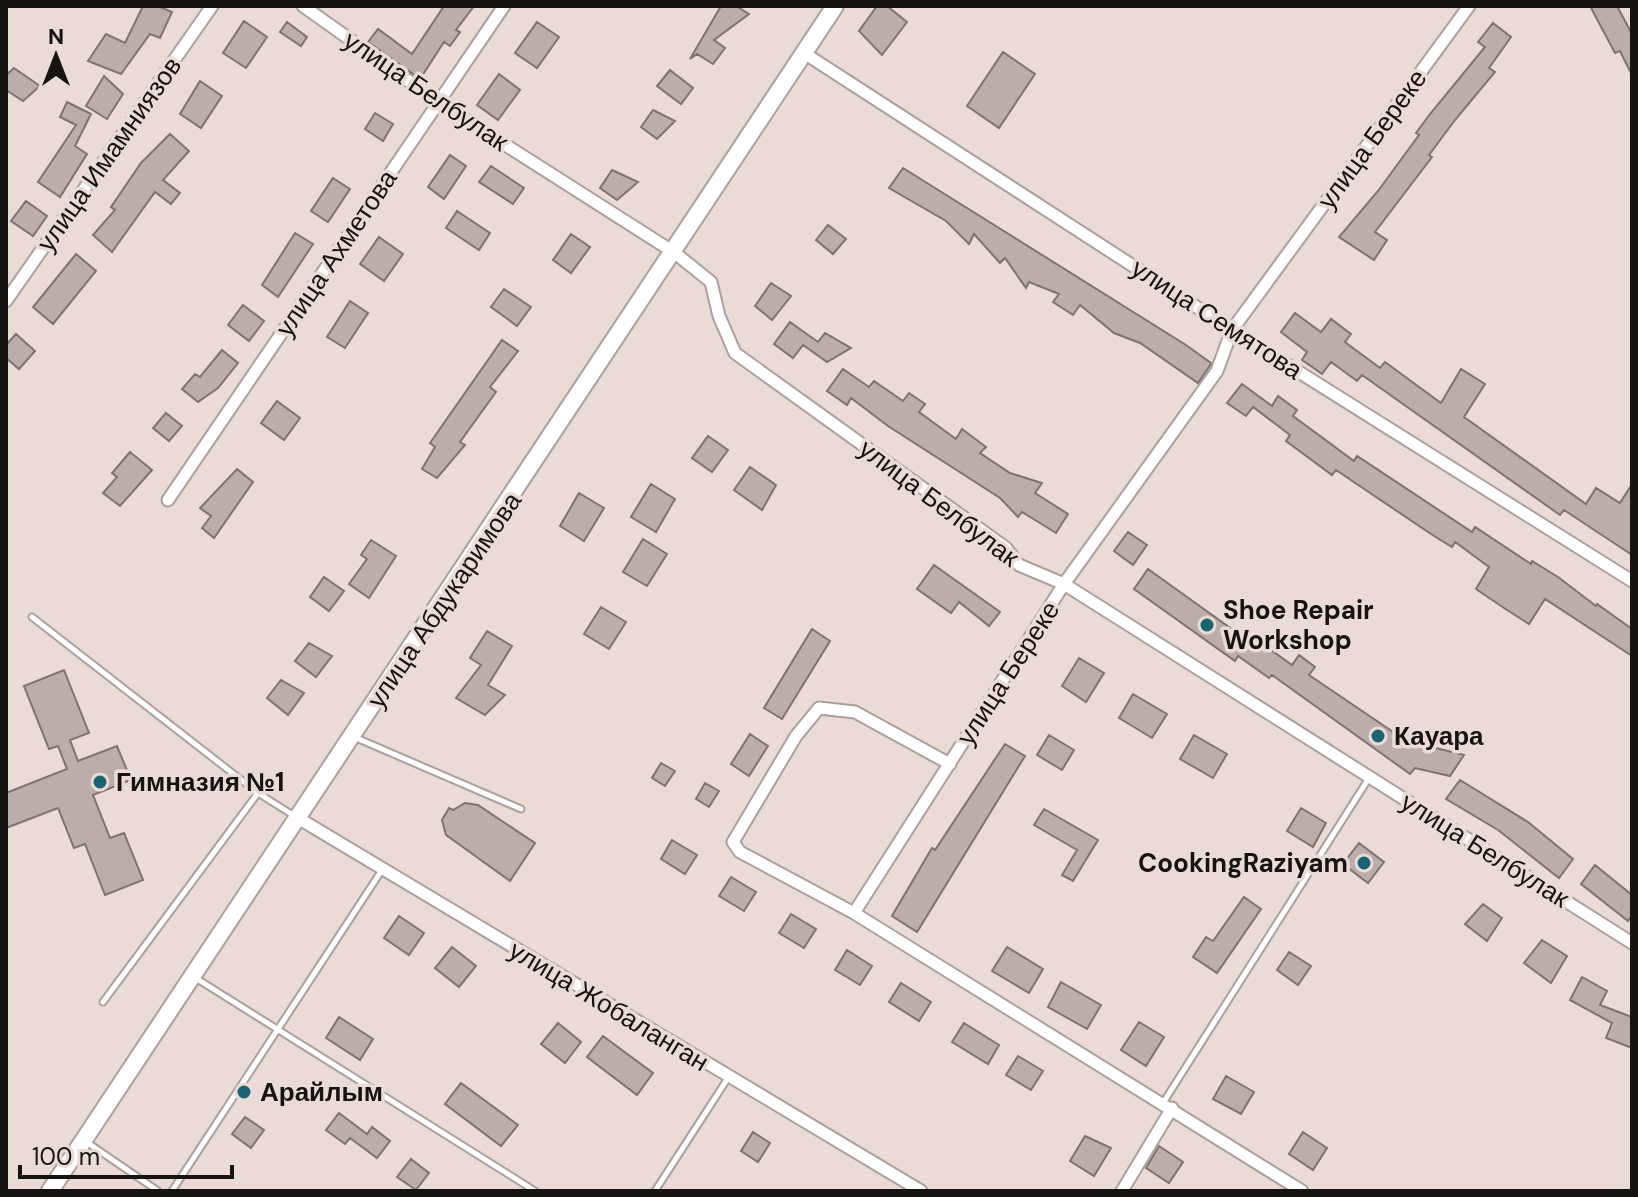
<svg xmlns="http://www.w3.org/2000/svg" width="1638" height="1197" viewBox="0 0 1638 1197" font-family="'DM Sans',sans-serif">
<rect width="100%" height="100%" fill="#eadbd7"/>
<!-- building -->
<path fill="#bbada9" stroke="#7f726f" stroke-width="2" d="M143,6H158L172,12L160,38L150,34L121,74L88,61L106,34L125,43Z
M444,6H474L456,30L460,32L450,46L444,42L420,79L368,42L378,29L412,54Z
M721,6H736L749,14L714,40L725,48L713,64L697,54L690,59Z
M877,6H887L907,22L882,55L859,31Z
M1590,6H1617L1632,34V75L1620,51L1615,53Z
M244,21L267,37L246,68L223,53Z
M287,22L307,37L301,46L280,32Z
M537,22L559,37L537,68L515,53Z
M1493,23L1511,37L1489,68L1495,72L1455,120L1429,155L1432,157L1375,232L1387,240L1374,260L1339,237L1378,191L1419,135L1416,133L1430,114L1485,47L1478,42Z
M1003,52L1035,74L999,128L967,106Z
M14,68L40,86L23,101L6,90V75Z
M670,70L693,88L681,104L657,86Z
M499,74L520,90L498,120L477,105Z
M104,76L123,94L107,119L86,106Z
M200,81L222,96L201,128L180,114Z
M67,102L91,114L75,146L87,154L60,197L38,182L76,125L60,117Z
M653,110L675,121L657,139L641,127Z
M375,113L393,124L383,141L365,129Z
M170,134L189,151L163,180L180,193L171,204L155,192L112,252L93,235L115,210L111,207L141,163Z
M450,155L466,166L444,199L428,187Z
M491,166L524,188L513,204L479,182Z
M903,168L1186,345L1211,363L1209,367L1198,383L1140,343L1114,333L1080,305L1073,315L1053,302L1059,294L1029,282L1026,288L1005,258L1000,263L974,234L969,244L946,221L889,188Z
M612,170L638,182L617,200L600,188Z
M333,178L350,189L328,222L311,211Z
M26,201L47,216L33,236L11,221Z
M457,211L490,233L479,250L446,228Z
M828,225L846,239L833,254L816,240Z
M295,233L313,244L278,297L262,285Z
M571,234L590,247L571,273L553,260Z
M379,237L403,254L384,281L360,264Z
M76,254L96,271L53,324L33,307Z
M771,283L791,296L772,320L755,306Z
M504,289L531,307L517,326L491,307Z
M350,301L368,313L345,348L327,337Z
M243,305L264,321L249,341L228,325Z
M1295,313L1321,332L1331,319L1351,334L1345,342L1380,368L1385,362L1441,403L1461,369L1485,384L1464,417L1586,504L1596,488L1620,503L1632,484V555L1564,510L1560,515L1362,375L1357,381L1331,362L1322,374L1302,360L1307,352L1281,332Z
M790,322L818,342L825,333L851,348L827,362L803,345L793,358L774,344Z
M16,334L35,351L19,369L6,358V345Z
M502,340L518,351L490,387L496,392L460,442L465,445L437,478L422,469L435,447L430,443Z
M222,350L238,363L218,388L198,402L182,389L195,374L200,377Z
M843,369L869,387L874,381L903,401L909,393L925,404L919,412L956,439L962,429L986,447L980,453L1010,473L1042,483L1035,493L1068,514L1056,533L1022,512L1018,517L1000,498L888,426L851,398L847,405L827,391Z
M1242,384L1272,406L1278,396L1297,410L1293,416L1354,461L1357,456L1472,532L1475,527L1531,564L1532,561L1558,577L1596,606L1597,604L1632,629V656L1545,599L1529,624L1504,608L1476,589L1489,567L1455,542L1452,547L1431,534L1336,470L1332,475L1286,441L1290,435L1253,407L1246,416L1227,403Z
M277,401L300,418L284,440L261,423Z
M166,413L182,426L169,441L153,428Z
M708,436L728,450L712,472L692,458Z
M130,452L152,470L120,506L103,493L117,477L112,473Z
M750,467L776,485L762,510L734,490Z
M237,469L253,482L214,538L202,528L211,516L200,508Z
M651,484L675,499L656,532L631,517Z
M579,493L604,508L584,541L560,526Z
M1128,532L1147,545L1133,565L1114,551Z
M643,539L667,554L647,586L623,572Z
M371,540L396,556L369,598L349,584L367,559L361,555Z
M934,565L1000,612L989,626L959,602L951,613L917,589Z
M1148,569L1261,650L1264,645L1292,665L1299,655L1315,667L1309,675L1405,740L1413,730L1436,748L1464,755L1450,776L1415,768L1410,774L1272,675L1269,678L1238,656L1235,661L1134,589Z
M324,577L344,591L329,611L310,597Z
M601,607L626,622L609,649L584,634Z
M812,629L830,641L782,719L764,708Z
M487,631L512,646L488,685L505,695L485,715L456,698L481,665L470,658Z
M309,643L332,656L316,677L295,661Z
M1079,658L1104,673L1086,702L1062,686Z
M64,670L89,733L70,740L78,761L117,746L131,780L93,795L110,838L124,833L143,880L105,895L85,844L74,848L58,808L6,828V793L67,769L58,746L49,749L24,686Z
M281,680L304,693L288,715L267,698Z
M1133,694L1167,714L1152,738L1119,718Z
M750,734L768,746L749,776L731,764Z
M1049,735L1074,750L1062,770L1037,755Z
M1194,735L1227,754L1213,778L1180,759Z
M1005,744L1025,756L917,932L892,916L932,848L935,850Z
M661,763L675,771L665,786L652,778Z
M1460,780L1528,822L1573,859L1559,878L1498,830L1446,799Z
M705,783L719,791L709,807L696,799Z
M465,803L478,805L535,843L510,881L446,835L442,820L449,808L453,810Z
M1301,808L1326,823L1313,847L1287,831Z
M1044,809L1098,840L1073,881L1062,875L1077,850L1034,825Z
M672,840L697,855L685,874L661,859Z
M1359,843L1384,862L1368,883L1343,864Z
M1595,865L1632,895V915L1628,921L1581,884Z
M731,877L756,892L744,911L719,896Z
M1244,897L1261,909L1217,973L1193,957L1206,937L1213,941Z
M1483,904L1502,918L1487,941L1465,924Z
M791,914L816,929L804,948L779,933Z
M399,916L424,933L409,955L384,938Z
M1542,940L1567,956L1551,983L1524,963Z
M452,947L476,966L459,987L435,968Z
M1007,947L1043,969L1029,993L992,971Z
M847,950L872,966L860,985L835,970Z
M1289,952L1311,966L1298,985L1277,970Z
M1582,977L1607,991L1600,1005L1632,1017V1048L1606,1038L1612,1023L1570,1000Z
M1061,982L1101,1005L1087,1029L1048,1007Z
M901,983L931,1002L919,1021L889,1002Z
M339,1017L373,1039L360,1060L326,1038Z
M1139,1022L1164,1037L1146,1066L1121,1050Z
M558,1023L581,1042L565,1063L541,1044Z
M964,1023L999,1045L988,1064L952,1042Z
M603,1036L653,1073L637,1095L587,1057Z
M1018,1056L1043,1071L1031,1090L1006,1075Z
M1226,1076L1254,1092L1241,1114L1213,1099Z
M461,1083L518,1125L501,1146L445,1104Z
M339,1113L367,1134L372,1127L390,1141L377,1158L350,1138L345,1144L326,1130Z
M245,1117L264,1130L251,1148L232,1134Z
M753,1132L770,1143L758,1162L741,1151Z
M1303,1132L1327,1148L1313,1170L1289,1154Z
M1085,1136L1111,1148L1094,1176L1070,1161Z
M1159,1146L1183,1162L1169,1183L1146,1168Z
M411,1159L429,1173L416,1190L397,1177Z"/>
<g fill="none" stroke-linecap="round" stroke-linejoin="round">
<defs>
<path id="service" d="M32,617L258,793L296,817
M354,737L521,809
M194,977L535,1191
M103,1002L258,793
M1163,1103L1369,778
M85,1141L158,1191
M172,1191L382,870
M655,1191L728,1078"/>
<path id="minor" d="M303,6L438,102L675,253L711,282L719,316L735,353L1006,548L1019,565L1064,584L1632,943
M804,53L1232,330L1632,581
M6,301L212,6
M168,500L504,6
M298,818L921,1191
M854,913L740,852L733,842L796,736L819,708L855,712L950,764
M1122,1191L1172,1108
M1302,1191L854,913L1064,584L1217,371L1232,330L1469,6"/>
<path id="secondary" d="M50,1191L835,6"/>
</defs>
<!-- service casing -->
<use href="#service" stroke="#ad9f9b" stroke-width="9"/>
<!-- minor casing -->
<use href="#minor" stroke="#ad9f9b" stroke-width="15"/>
<!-- secondary casing -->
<use href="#secondary" stroke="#ad9f9b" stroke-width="20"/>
<!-- service -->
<use href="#service" stroke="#fff" stroke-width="5"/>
<!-- minor -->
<use href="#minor" stroke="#fff" stroke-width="11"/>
<!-- secondary -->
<use href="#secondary" stroke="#fff" stroke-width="16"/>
</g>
<!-- markers -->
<g fill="#1c6373" stroke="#eadbd7" stroke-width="3">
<circle cx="1207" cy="625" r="8"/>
<circle cx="1378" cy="736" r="8"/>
<circle cx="100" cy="782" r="8"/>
<circle cx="1364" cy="863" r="8"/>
<circle cx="244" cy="1092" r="8"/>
</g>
<g text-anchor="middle" stroke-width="7" stroke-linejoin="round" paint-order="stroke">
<!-- street labels -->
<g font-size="26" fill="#171311" stroke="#eadbd7">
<text transform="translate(426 91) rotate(34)" y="9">улица Белбулак</text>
<text transform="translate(1372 139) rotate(-54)" y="9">улица Береке</text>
<text transform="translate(109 154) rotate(-55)" y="9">улица Имамниязов</text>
<text transform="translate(336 253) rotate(-56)" y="9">улица Ахметова</text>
<text transform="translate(1217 319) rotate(33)" y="9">улица Семятова</text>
<text transform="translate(939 503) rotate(37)" y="9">улица Белбулак</text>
<text transform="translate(444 600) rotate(-56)" y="9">улица Абдукаримова</text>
<text transform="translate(1008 673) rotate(-57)" y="9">улица Береке</text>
<text transform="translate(1485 850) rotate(32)" y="9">улица Белбулак</text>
<text transform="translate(609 1006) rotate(31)" y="9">улица Жобаланган</text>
</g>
<!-- poi labels -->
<g font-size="26" font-weight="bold" fill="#171311" stroke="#eadbd7" text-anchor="start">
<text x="1223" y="619">Shoe Repair<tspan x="1223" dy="30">Workshop</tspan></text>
<text x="1394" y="745">Кауара</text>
<text x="116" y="791">Гимназия №1</text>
<text x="1348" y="872" text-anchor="end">CookingRaziyam</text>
<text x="260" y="1101">Арайлым</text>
</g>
</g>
<!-- border -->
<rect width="1638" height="1197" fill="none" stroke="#171311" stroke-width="16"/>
<!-- north arrow -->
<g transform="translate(56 56)" stroke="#eadbd7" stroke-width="6" paint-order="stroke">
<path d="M0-6L14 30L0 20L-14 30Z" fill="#171311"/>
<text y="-12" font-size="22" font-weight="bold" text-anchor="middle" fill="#171311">N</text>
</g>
<!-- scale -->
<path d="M20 1165v12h212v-12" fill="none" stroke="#171311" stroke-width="4"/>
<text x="32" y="1165" font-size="24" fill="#171311" stroke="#eadbd7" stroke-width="6" paint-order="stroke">100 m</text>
</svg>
